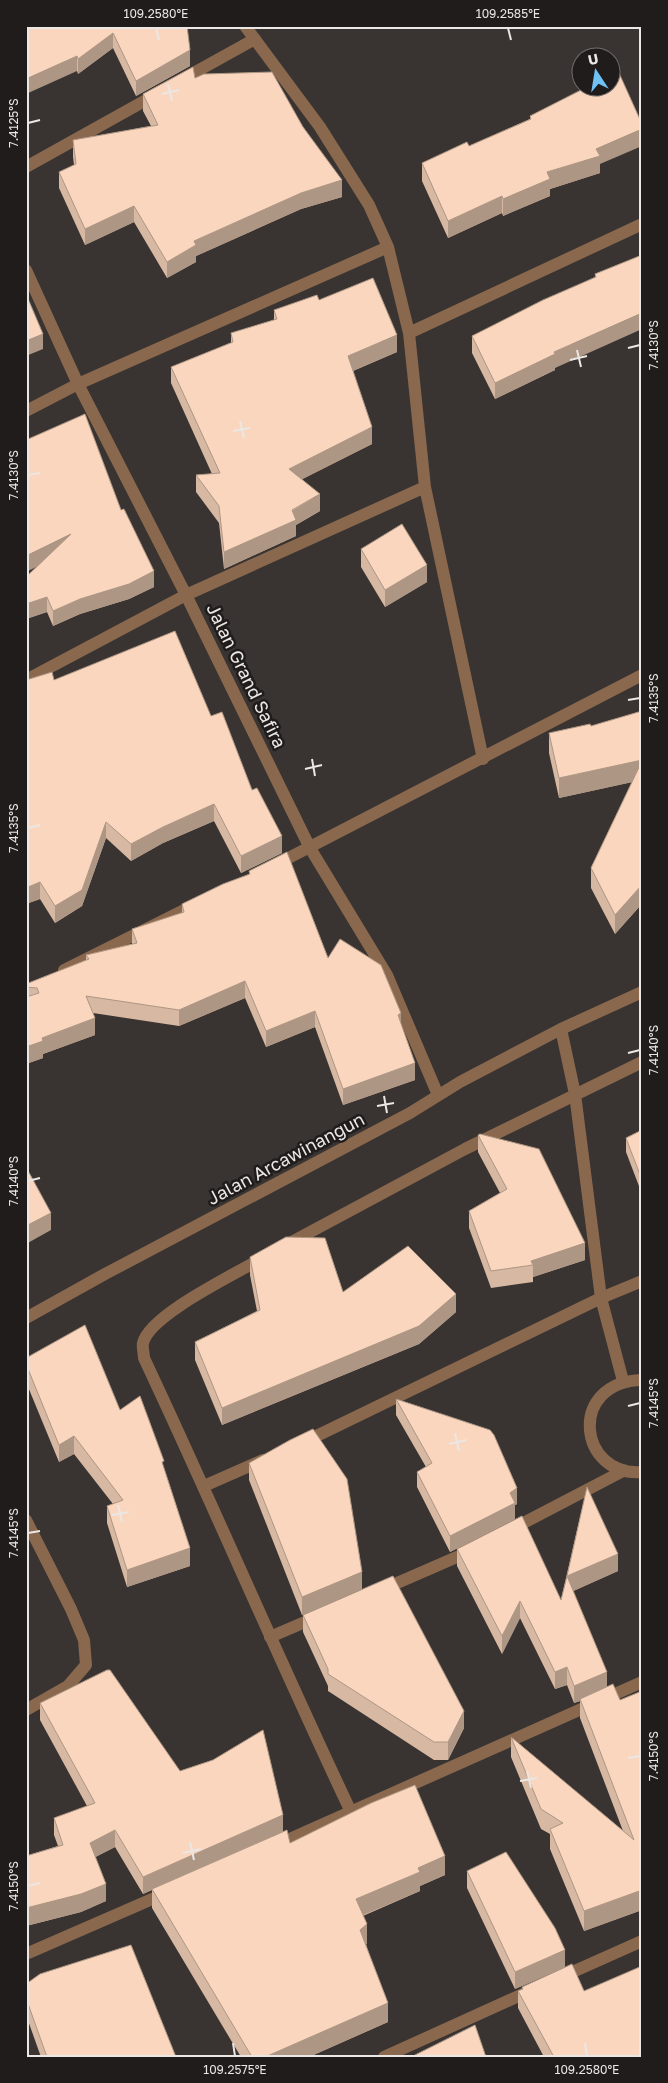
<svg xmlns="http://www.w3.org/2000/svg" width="668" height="2083" viewBox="0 0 668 2083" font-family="'Golos Text',sans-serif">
<rect width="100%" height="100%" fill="#393431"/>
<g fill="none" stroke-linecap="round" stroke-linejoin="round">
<!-- street -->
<path stroke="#8a684e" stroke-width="12" d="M245,26L320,127L369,205L388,247L409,333L425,487L483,759
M181,80L255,39
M26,167L157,94
M26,270L78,384L186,595L310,848L387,975L438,1095
M409,333L640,225
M26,411L78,384L388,247
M26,680L186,595L425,487
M275,865L642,675
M64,970L196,904
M561,1029L575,1094L601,1298L623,1381
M286,1245L465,1149L642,1062
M264,1257C238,1273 150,1314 143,1343C142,1347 144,1354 144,1358C215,1509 280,1662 351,1812
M26,1318L105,1274L410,1113L460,1082L561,1029L642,992
M642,1380C567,1382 578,1477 642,1472
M302,1443L601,1298L642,1281
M204,1486L263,1460
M26,1520L71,1609L84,1640L86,1665L68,1686L26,1710
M510,1530L623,1471
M381,1590L473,1550
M270,1637L319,1616
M274,1846L642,1682
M26,1954L166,1893
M559,1978L642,1941
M384,2057L532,1990"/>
</g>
<!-- wall -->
<path fill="#d6b8a3" d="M26,26H187L190,66L136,96L113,48L78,74L77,71Z
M195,78L303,127L342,197L301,209L196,256V262L167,278L134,222L85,245L59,188V172L74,165L73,157V140L151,126L143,111V94Z
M530,116L600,164V173L550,189V196L503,216L502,213L448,238L422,181V163L469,146L530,119Z
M642,255L555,368V370L495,399L472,353V336L595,277V274Z
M319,300L397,352L353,371L372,444L302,479L320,511L296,525V536L224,569L219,523L196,492V475L212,474L171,383V367L231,343V333L274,320V310Z
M121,510L154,587L129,599L80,614L53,626L47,612L26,619V577L38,566Z
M361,549L427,582L385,607L361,567Z
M26,680H54L211,716L252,790L282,853L241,873L214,821L163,843L131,861L106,838L82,906L55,923L40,899L26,904Z
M642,711V906H640L615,934L591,888V868L632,782L559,798L549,753V733L591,726Z
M249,871L328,958L401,1025L415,1080L343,1105L315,1027L266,1047L245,998L179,1026L93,1013L95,1035L43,1054V1058L26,1064V984L86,960V955L132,944V929L182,913V904L249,874Z
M642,1130V1194L626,1152V1138Z
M478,1135L585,1260L533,1277V1282L491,1288L469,1228V1211L500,1193L478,1152Z
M250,1257L343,1292L456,1312L419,1344L222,1425L195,1360V1342L257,1311L250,1275Z
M26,1358L120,1410L164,1470L190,1566L127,1587L107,1523V1506L113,1504L74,1454L59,1462L26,1382Z
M396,1399L517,1504L515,1505V1519L450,1552L417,1487V1472L426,1467L396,1415Z
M249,1463L362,1589L302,1615L249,1480Z
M587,1487L618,1571L573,1591L607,1687L620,1700L642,1910L584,1931L550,1849V1834L541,1829L511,1757V1737L623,1831L580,1718V1701L574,1703L567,1685L555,1689L520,1618L502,1654L457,1566V1549L561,1600Z
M303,1615L464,1728L448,1760H434L328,1691V1686L303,1632Z
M40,1703L180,1771L283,1831L290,1843L445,1875L420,1886V1891L363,1916L367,1944H366L388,2022L309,2057H241L152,1908V1890L143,1894L115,1847L95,1857L106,1901L81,1912L26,1926V1856L58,1846L54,1835V1818L87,1806L40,1720Z
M467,1871L565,1967L515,1989L467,1888Z
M26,1984L176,2057H41L26,2015Z
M522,1987L584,1991L642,2057H544L518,2008V1991L522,1989Z"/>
<!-- shaded-wall -->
<path fill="#ae9684" d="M113,33V48L78,74V59Z
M190,50V66L136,96V81Z
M77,56V71L26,94V79Z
M642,129V146L600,164V173L550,189V196L503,216V199L547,172L596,149Z
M342,180V197L301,209L196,256V262L167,278V262L194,241L301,193Z
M502,196V213L448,238V221Z
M134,206V222L85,245V229Z
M642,313V329L555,368V370L495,399V383L554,352Z
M43,334V349L26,356V341Z
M397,335V352L348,373V356Z
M372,427V444L289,486V469Z
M320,494V511L296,525V536L224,569V552Z
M71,534V550L26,572V556Z
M427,565V582L385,607V590Z
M154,571V587L129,599L80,614L53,626V611L80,599Z
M47,597V612L26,619V604Z
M642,760V780L559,798V778Z
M214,804V821L163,843L131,861V844L163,827Z
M106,822V838L82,906L55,923V906Z
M282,836V853L241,873V856Z
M40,882V899L26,904V888Z
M642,886V906H640L615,934V915L640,887Z
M245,981V998L179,1026V1010Z
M315,1011V1027L266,1047V1031Z
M401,1013V1029L398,1015Z
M95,1018V1035L43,1054V1058L26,1064V1047L42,1038Z
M415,1063V1080L343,1105V1089Z
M51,1213V1230L26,1244V1226Z
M585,1243V1260L533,1277V1265L531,1261Z
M456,1294V1312L419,1344L222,1425V1408Z
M74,1436V1454L59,1462V1445Z
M517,1488V1504L515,1505V1519L450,1552V1536Z
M190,1548V1566L127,1587V1570Z
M618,1554V1571L567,1594V1576Z
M362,1572V1589L302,1615V1597Z
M29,1598V1617L26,1619V1599Z
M520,1601V1618L502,1654V1636Z
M567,1667V1685L555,1689V1672Z
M607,1672V1689L580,1699V1701L574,1703V1686Z
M464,1711V1728L448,1760V1742Z
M283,1815V1833L152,1889V1890L143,1894V1877Z
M115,1830V1847L90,1860V1843Z
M445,1856V1875L420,1886V1891L356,1918V1899L418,1868Z
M106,1884V1901L81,1912L26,1926V1908Z
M642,1890V1910L584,1931V1911Z
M367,1924V1944L360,1949V1930Z
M565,1950V1967L515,1989V1972Z
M388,2003V2022L309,2057H265Z"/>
<!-- building -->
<path fill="#f9d6bd" stroke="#ae9684" d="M26,26H187L190,50L136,81L113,33L78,59L77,56L26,79Z
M193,67L195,78L204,74L272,72L303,127L342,180L301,193L194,241L196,245L167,262L134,206L85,229L59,172L76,164L73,140L158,125L143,94Z
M619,73L642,124V129L596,149L600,156L547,172L550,179L503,199L502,196L448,221L422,163L467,142L469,146L531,119L530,116L585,88H610V76Z
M642,255V313L554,352L555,354L495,383L472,336L543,300L596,277L595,274Z
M373,278L397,335L348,356L372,427L289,469L320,494L292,510L296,520L224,552L219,506L196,475L220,473L171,367L233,342L231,333L277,319L274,310L317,295L319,300Z
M26,294L43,334L26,341Z
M85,414L121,510L124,509L154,571L129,584L80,599L53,611L47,597L26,604V577L71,534L26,556V440Z
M402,524L427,565L385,590L361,549Z
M175,631L211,716L222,712L252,790L257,788L282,836L241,856L214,804L163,827L131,844L106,822L82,890L55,906L40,882L26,888V680L52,672L54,680Z
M642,711V760L559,778L549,733L590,724L591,726Z
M642,761V886L640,887L615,915L591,868Z
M287,852L328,958L340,939L381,965L401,1013L398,1015L415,1063L343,1089L315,1011L266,1031L245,981L179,1010L86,996L95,1018L42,1038L43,1041L26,1047V997L39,993L37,988L26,987V984L89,959L86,955L137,943L132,929L184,912L182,904L223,884L250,874L249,871Z
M642,1130V1180L626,1138Z
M480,1134L539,1149L585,1243L531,1261L533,1265L491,1271L469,1211L507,1189L478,1135Z
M26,1167L51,1213L26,1226Z
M286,1237L325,1238L343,1292L408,1246L456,1294L419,1326L222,1408L195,1342L260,1310L250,1257Z
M85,1325L120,1410L140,1396L164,1461L162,1462L190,1548L127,1570L107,1506L123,1500L74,1436L59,1445L26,1364V1358Z
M396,1399L490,1430L494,1435L517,1488L510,1493L515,1503L450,1536L417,1472L432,1463Z
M313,1429L347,1479L362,1572L302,1597L249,1463L290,1440Z
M587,1487L618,1554L567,1576Z
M522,1516L561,1600L567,1576L607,1672L574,1686L567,1667L555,1672L520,1601L502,1636L457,1549Z
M393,1576L464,1711L448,1742H434L328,1674V1669L303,1615Z
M107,1670H110L180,1771L213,1760L263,1730L283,1815L143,1877L115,1830L90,1843L106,1884L81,1894L26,1908V1856L63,1845L54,1818L95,1803L40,1703Z
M613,1684L620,1700L642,1691V1890L584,1911L550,1829L563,1823L541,1809L511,1737L634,1840L580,1699Z
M415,1785L445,1856L418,1868L420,1872L356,1899L367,1924L360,1930L388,2003L265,2057H252L152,1889L287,1830L290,1843L371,1803Z
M506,1852L555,1928L565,1950L515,1972L467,1871Z
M131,1945L176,2057H47L26,1998V1984L40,1974Z
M572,1964L584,1991L642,1966V2057H554L518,1991L523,1989L522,1987Z
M475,2025L486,2057H416L415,2055Z"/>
<!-- ticks -->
<path fill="none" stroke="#ebe7e5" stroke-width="2" d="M156,28L159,40M508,28L511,40M168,84L172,101M162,94L179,90M28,123L40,120M628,348L640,345M577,350L581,367M570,360L587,356M240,421L244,438M233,431L250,428M28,475L40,473M628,700L640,698M312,759L315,776M305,769L322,765M28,828L40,825M628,1053L640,1050M384,1096L387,1113M377,1106L394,1103M28,1181L40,1178M628,1406L640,1403M455,1433L459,1451M449,1444L466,1440M118,1505L122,1522M112,1515L129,1512M28,1533L40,1531M628,1758L640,1756M527,1771L531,1788M520,1781L537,1778M190,1842L194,1860M183,1853L201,1849M28,1886L40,1883M233,2043L235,2056M585,2043L587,2056"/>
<g text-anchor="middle" stroke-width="5" stroke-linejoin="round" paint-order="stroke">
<!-- street labels -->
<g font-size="18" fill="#ebe7e5" stroke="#1f1c1b">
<text transform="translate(246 676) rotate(64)" y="6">Jalan Grand Safira</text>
<text transform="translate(286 1159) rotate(-28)" y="6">Jalan Arcawinangun</text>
</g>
</g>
<!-- border -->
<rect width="668" height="2083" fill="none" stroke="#1f1c1b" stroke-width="55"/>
<!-- north arrow -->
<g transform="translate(596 72) rotate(348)"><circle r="24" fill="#1f1c1b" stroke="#716d6c"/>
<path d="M0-4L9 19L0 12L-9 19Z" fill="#70c1f4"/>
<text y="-8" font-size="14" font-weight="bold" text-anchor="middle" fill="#ebe7e5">U</text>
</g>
<rect x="28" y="28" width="612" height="2028" fill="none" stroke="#ebe7e5" stroke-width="2"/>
<g font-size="12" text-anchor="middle" fill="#ebe7e5">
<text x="156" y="18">109.2580°E</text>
<text x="508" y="18">109.2585°E</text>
<text transform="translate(14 123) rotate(-90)" y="4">7.4125°S</text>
<text transform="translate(654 345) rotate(-90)" y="4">7.4130°S</text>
<text transform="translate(14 475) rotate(-90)" y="4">7.4130°S</text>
<text transform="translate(654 698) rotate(-90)" y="4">7.4135°S</text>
<text transform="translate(14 828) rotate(-90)" y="4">7.4135°S</text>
<text transform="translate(654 1050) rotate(-90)" y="4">7.4140°S</text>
<text transform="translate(14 1181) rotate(-90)" y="4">7.4140°S</text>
<text transform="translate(654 1403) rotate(-90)" y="4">7.4145°S</text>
<text transform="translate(14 1533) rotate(-90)" y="4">7.4145°S</text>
<text transform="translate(654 1756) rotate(-90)" y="4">7.4150°S</text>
<text transform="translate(14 1886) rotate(-90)" y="4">7.4150°S</text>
<text x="235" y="2074">109.2575°E</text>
<text x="587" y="2074">109.2580°E</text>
</g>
</svg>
